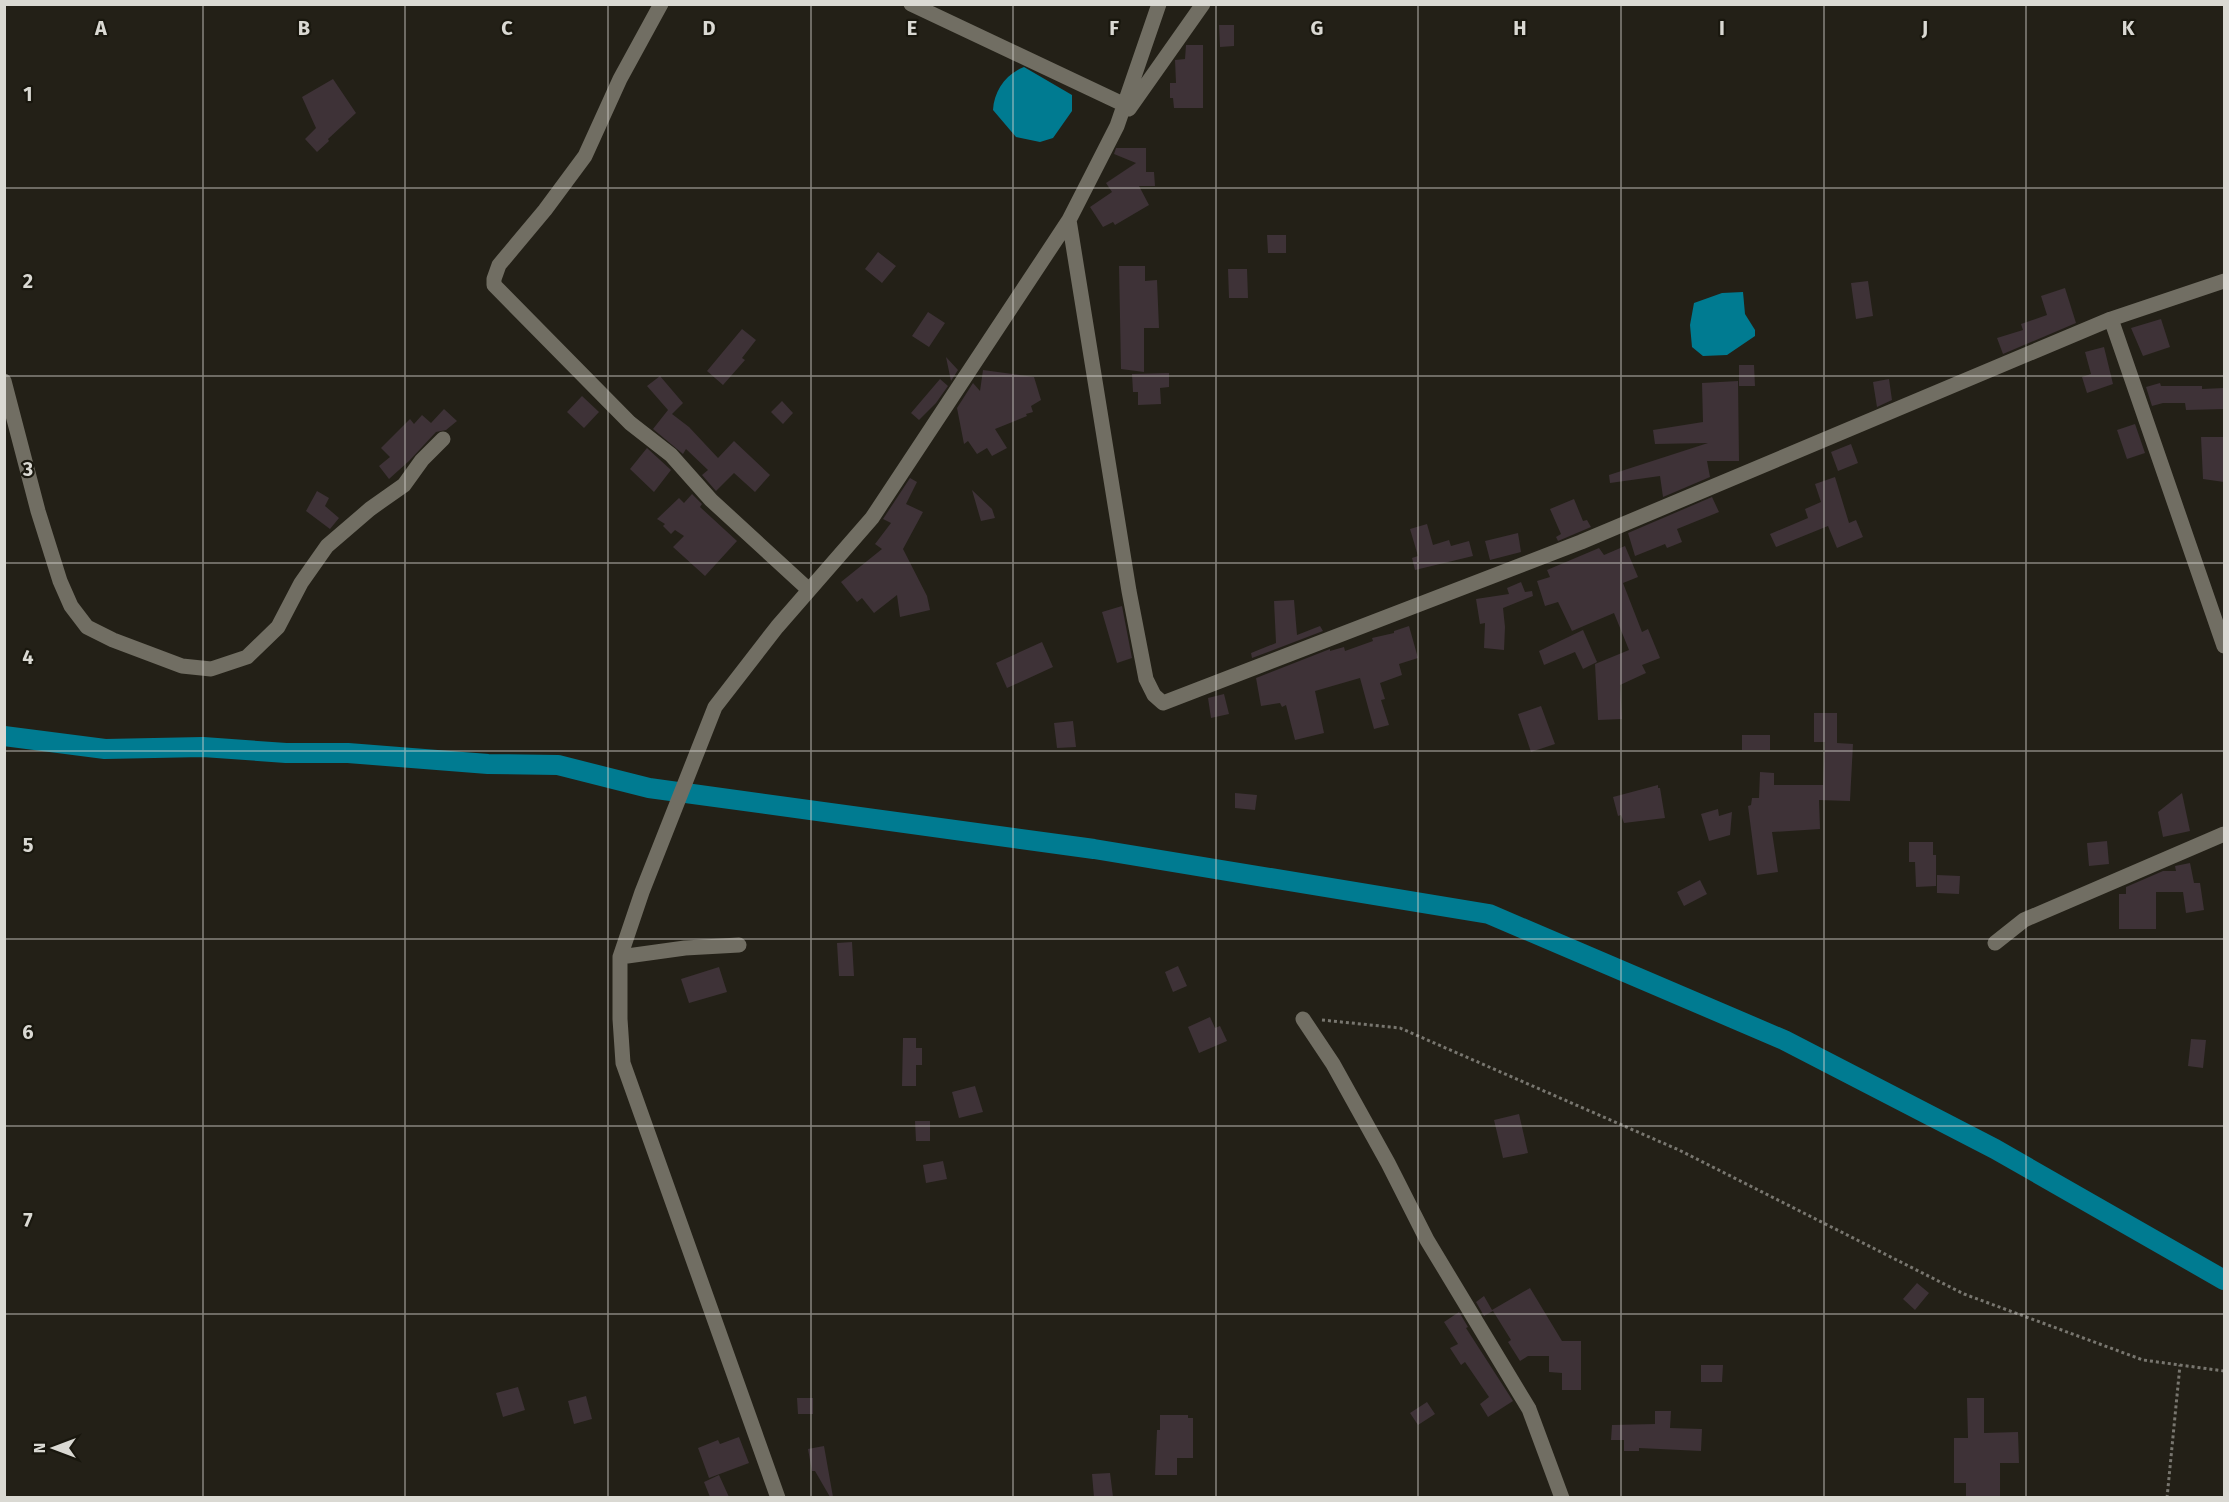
<svg xmlns="http://www.w3.org/2000/svg" width="2229" height="1502" viewBox="0 0 2229 1502" font-family="'Fira Sans',sans-serif">
<rect width="100%" height="100%" fill="#232017"/>
<!-- water -->
<path fill="#007b91" d="M1024,67L1072,95V111L1053,138L1040,142L1016,137L993,110C994,91 1006,74 1024,67Z
M1743,292L1745,314L1755,330V336L1727,355L1703,356L1692,347L1690,325L1694,303L1722,293Z"/>
<g fill="none" stroke-linecap="round" stroke-linejoin="round">
<!-- canal -->
<path stroke="#007b91" stroke-width="20" d="M4,736L105,749L203,747L286,753H348L488,764L558,765L649,788L1094,849L1489,914L1784,1040L1995,1149L2224,1280"/>
</g>
<!-- building -->
<path fill="#3e3237" d="M1219,25H1234V46L1220,47Z
M1186,45H1203V108H1174L1173,98H1170V83H1176L1175,60L1185,59Z
M333,79L356,113L328,139L329,141L317,152L305,139L316,128L302,97Z
M1116,148H1146V172H1154L1155,186H1139L1149,205L1115,225L1113,222L1103,227L1090,207L1112,192L1106,183L1136,163L1114,154Z
M1267,235H1286V253H1268Z
M878,252L896,266L882,283L865,269Z
M1119,266H1145V281L1157,280L1159,328H1144V372L1121,369Z
M1228,269H1247L1248,298H1229Z
M1868,281L1873,316L1856,319L1851,283Z
M2065,288L2076,323L2003,354L1997,338L2023,330L2021,324L2047,315L2041,296Z
M928,312L945,323L929,347L912,336Z
M2161,319L2170,347L2143,356L2131,328Z
M742,329L756,340L742,358L745,360L723,385L707,371Z
M2104,347L2113,384L2087,393L2082,377L2091,374L2085,352Z
M946,357L958,370L951,381Z
M1739,365H1754L1755,386H1739Z
M983,370L1034,377L1041,400L1031,406L1033,412L1026,414L1027,416L995,429L1007,448L992,456L987,448L977,454L968,441L964,444L957,408L973,383L980,391Z
M1169,373V387L1160,388L1161,404L1138,405V392H1133L1132,374Z
M660,376L683,403L672,414L689,427L718,458L734,441L770,475L755,492L734,473L716,491L702,475L708,470L686,449L683,454L653,429L668,410L647,386Z
M940,379L948,386L936,403L919,420L911,413Z
M1889,379L1892,400L1877,407L1873,382Z
M1738,381L1739,461H1707L1710,477L1663,497L1660,476L1610,483L1609,475L1708,443L1655,444L1653,430L1703,422L1702,383Z
M2160,383L2161,386H2202V389L2224,388V409L2186,410L2185,403H2163L2152,406L2146,387Z
M582,396L599,412L584,428L567,412Z
M782,401L793,413L783,424L771,412Z
M444,409L457,421L446,430L436,432L409,461L389,479L379,466L390,457L381,448L410,419L414,424L422,415L431,423Z
M2135,424L2145,453L2127,459L2117,430Z
M2201,437H2224V482L2203,479Z
M1851,444L1858,463L1838,471L1831,452Z
M647,448L671,470L654,492L630,469Z
M1835,477L1849,523L1856,520L1863,537L1837,548L1828,526L1776,547L1770,534L1808,518L1805,509L1821,502L1815,484Z
M910,478L917,482L906,504L923,512L903,549L927,596L930,610L900,617L897,595L874,613L862,598L857,602L841,582L882,549L875,544L891,523L883,519Z
M972,490L992,509L995,518L981,521Z
M317,491L329,498L325,506L339,518L330,529L306,511Z
M692,494L702,504L700,507L737,541L705,576L673,547L684,536L675,530L671,534L663,526L665,524L657,519L679,498L684,503Z
M1712,497L1719,512L1677,529L1682,542L1667,548L1665,544L1635,556L1628,533Z
M1574,499L1583,521L1587,520L1591,527L1558,541L1556,537L1561,534L1550,509Z
M1427,524L1433,545L1449,540L1451,546L1469,541L1473,556L1415,570L1412,558L1418,556L1410,529Z
M1518,533L1521,552L1490,560L1485,541Z
M1625,546L1638,577L1623,583L1642,632L1648,629L1660,658L1642,665L1646,673L1620,685L1622,719L1598,720L1595,664L1629,650L1614,613L1572,631L1558,602L1545,606L1537,581L1550,577L1547,570L1599,548L1604,555Z
M1521,582L1525,592L1532,591L1533,596L1503,608L1505,627L1504,650L1484,648L1485,623L1480,624L1476,599L1509,594L1507,588Z
M1294,600L1297,635L1320,626L1323,631L1252,658L1251,653L1276,643L1274,601Z
M1122,606L1132,658L1117,663L1102,612Z
M1409,626L1418,658L1399,664L1402,675L1380,683L1385,699L1381,700L1389,725L1374,729L1360,678L1315,691L1324,733L1295,740L1286,705L1282,707L1280,703L1261,706L1256,678L1330,649V651L1344,647L1345,651L1373,641L1372,638L1394,633V631Z
M1583,630L1597,662L1583,669L1575,652L1544,665L1539,651Z
M1042,642L1053,667L1007,688L996,663Z
M1224,694L1229,714L1211,718L1208,698Z
M1541,706L1555,744L1531,752L1518,714Z
M1814,713H1837V743L1853,744L1850,801L1819,800L1820,829L1772,832L1778,872L1757,875L1748,806L1751,805L1752,798H1759L1760,772L1774,773V785H1823L1825,742H1814Z
M1073,721L1076,747L1057,748L1054,723Z
M1742,735H1770V750H1742Z
M1658,785V788H1660L1665,818L1624,823L1621,815L1618,816L1613,797Z
M1235,793L1257,795L1255,810L1235,808Z
M2182,793L2190,831L2163,837L2158,812Z
M1718,809L1719,816L1732,812L1730,835L1709,841L1701,814Z
M2107,841L2109,864L2089,866L2087,843Z
M1909,842H1933V855H1936V886L1916,887L1915,862H1909Z
M2190,863L2194,883H2200L2204,910L2186,913L2183,892H2156V929H2119V894H2126V887L2163,871H2176L2175,866Z
M1937,875L1960,876L1959,894L1937,893Z
M1700,880L1707,894L1684,906L1677,892Z
M852,942L854,976H839L837,943Z
M1178,966L1187,986L1173,992L1165,972Z
M719,967L727,992L689,1003L681,979Z
M1210,1017L1215,1028L1220,1026L1227,1041L1199,1053L1188,1027Z
M903,1038H916V1048H922V1065H916V1086H902Z
M2191,1039L2206,1040L2203,1068L2188,1066Z
M975,1086L983,1112L959,1118L952,1092Z
M1519,1114L1528,1153L1503,1158L1494,1120Z
M915,1121H930V1141H916Z
M943,1161L947,1179L926,1183L923,1165Z
M1917,1283L1929,1293L1915,1310L1903,1299Z
M1530,1288L1562,1341H1581V1390H1562V1373L1549,1372V1356H1528L1520,1361L1508,1342L1511,1340L1493,1311L1484,1316L1476,1302L1484,1296L1492,1310Z
M1459,1312L1468,1327L1466,1328L1513,1401L1488,1417L1480,1404L1489,1397L1465,1362L1461,1365L1450,1348L1458,1344L1444,1322Z
M1701,1365H1723L1722,1382H1701Z
M518,1387L525,1410L503,1417L496,1393Z
M586,1396L592,1419L574,1424L568,1401Z
M797,1398H813V1414H798Z
M1967,1398H1984V1433L2018,1432L2019,1463H2000V1497H1966V1483H1954V1438H1968Z
M1427,1402L1435,1414L1418,1425L1410,1413Z
M1655,1411H1671L1670,1428L1702,1429L1701,1451L1639,1448V1451H1624V1440H1611L1612,1425L1655,1424Z
M1160,1415H1188V1418H1193V1458H1177V1475H1155L1157,1430H1160Z
M739,1437L749,1463L709,1478L698,1448L718,1440L720,1444Z
M824,1446L833,1497H830L815,1471H812L808,1449Z
M1110,1473L1113,1497H1094L1092,1474Z
M719,1475L729,1497H710L704,1482Z"/>
<g fill="none" stroke-linecap="round" stroke-linejoin="round">
<!-- path -->
<path stroke="#78766f" stroke-width="3" stroke-dasharray="3 3" stroke-linecap="butt" d="M1322,1020L1400,1028L1679,1150L1964,1294L2143,1360L2224,1371
M2167,1498L2180,1365"/>
<!-- minor -->
<path stroke="#716e63" stroke-width="15" d="M661,4L620,79L585,156L545,210L499,265L494,279V285L630,423L671,455L711,500L809,590
M911,4L1125,105
M1129,109L1203,4
M1069,220L1129,591L1146,679L1154,695L1163,703L1581,542L2111,319L2224,281
M2111,319L2224,646
M4,381L38,511L60,581L71,606L87,627L113,640L182,666L211,669L247,657L278,627L301,583L327,546L370,509L404,485L422,460L443,439
M1995,943L2024,920L2224,834
M620,957L685,948L739,945
M1303,1019L1333,1064L1388,1163L1427,1240L1529,1409L1562,1498
M778,1498L623,1063L620,1019V957L642,892L715,707L777,627L872,518L1069,220L1117,126L1159,4"/>
</g>
<!-- grid -->
<path fill="none" stroke="#dad9d3" stroke-width="1.5" stroke-opacity="0.55" d="M203,4V1498M405,4V1498M608,4V1498M811,4V1498M1013,4V1498M1216,4V1498M1418,4V1498M1621,4V1498M1824,4V1498M2026,4V1498M4,188H2224M4,376H2224M4,563H2224M4,751H2224M4,939H2224M4,1126H2224M4,1314H2224"/>
<g font-size="20" text-anchor="middle" font-weight="bold" fill="#dad9d3" stroke="#19170e" stroke-width="4.5" stroke-linejoin="round" paint-order="stroke">
<text x="101" y="35">A</text>
<text x="304" y="35">B</text>
<text x="507" y="35">C</text>
<text x="709" y="35">D</text>
<text x="912" y="35">E</text>
<text x="1114" y="35">F</text>
<text x="1317" y="35">G</text>
<text x="1520" y="35">H</text>
<text x="1722" y="35">I</text>
<text x="1925" y="35">J</text>
<text x="2128" y="35">K</text>
<text x="28" y="101">1</text>
<text x="28" y="288">2</text>
<text x="28" y="476">3</text>
<text x="28" y="664">4</text>
<text x="28" y="852">5</text>
<text x="28" y="1039">6</text>
<text x="28" y="1227">7</text>
</g>
<!-- border -->
<rect width="2229" height="1502" fill="none" stroke="#dad9d3" stroke-width="12"/>
<!-- north arrow -->
<g transform="translate(54 1448) rotate(270)" stroke="#19170e" stroke-width="4.5" paint-order="stroke">
<path d="M0-4.5L10 22L0 15L-10 22Z" fill="#dad9d3"/>
<text y="-9" font-size="16" font-weight="bold" text-anchor="middle" fill="#dad9d3">N</text>
</g>
</svg>
